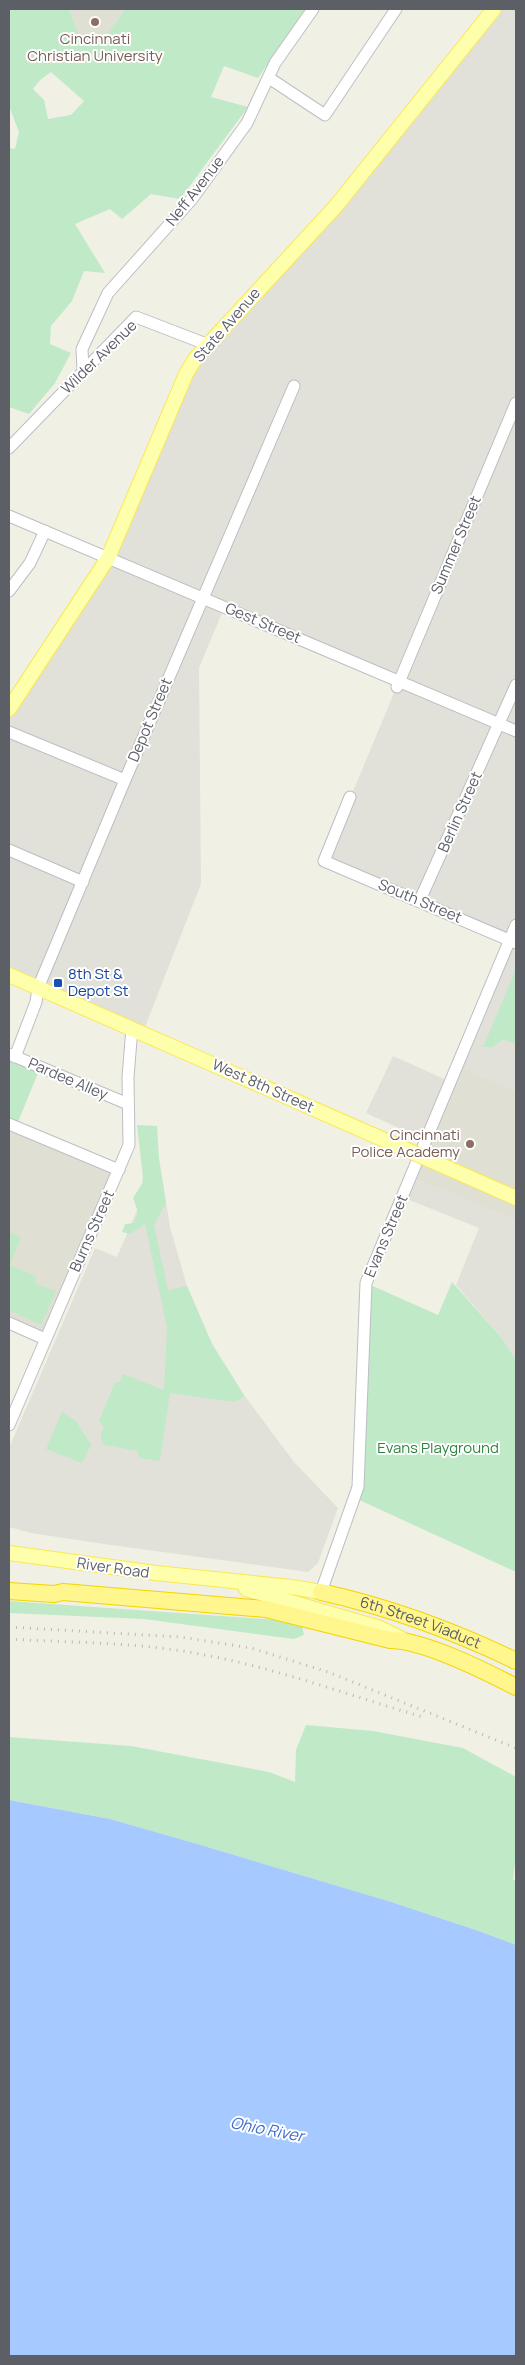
<svg xmlns="http://www.w3.org/2000/svg" width="525" height="2365" viewBox="0 0 525 2365" font-family="Manrope,sans-serif">
<rect width="100%" height="100%" fill="#f0f0e5"/>
<!-- industrial -->
<path fill="#e1e1d9" d="M495,9H516V1091L457,1065L510,940L324,861L399,681L224,608L199,668L201,884L143,1032L9,975V709L108,558L186,374L336,206Z
M393,1056L451,1082L425,1140L366,1113Z
M159,1159L170,1227L187,1286L212,1344L244,1395L294,1462L338,1508L318,1563L308,1572L104,1544L31,1533L9,1527V1448L95,1248L117,1257Z
M411,1177L516,1221V1360L501,1337L456,1285L479,1228L402,1197Z"/>
<!-- education -->
<path fill="#e0dfd4" d="M69,9H125L89,61L81,40Z
M457,1065L516,1091V1221L411,1177Z
M9,1124L119,1170L45,1339L9,1323Z"/>
<!-- green -->
<path fill="#c0e9c7" fill-rule="evenodd" d="M9,9H69L81,40L106,36L125,9H305L258,78L224,66L211,97L248,107L180,199L151,194L122,219L110,209L75,224L105,273L84,271L72,301L51,326L50,344L71,353L55,383L29,414L9,407V148L15,149L19,132L9,106ZM51,72L84,101L71,115L48,119L44,100L33,89L40,80Z
M516,969V1044L503,1039L493,1047H483Z
M9,1054L40,1068L16,1127L9,1124Z
M137,1125L157,1126L159,1159L166,1203L154,1225L168,1290L187,1286L212,1344L244,1395L241,1399L233,1402L170,1393L160,1461L139,1458L138,1451L105,1445C99,1440 100,1433 104,1427L99,1421L115,1382L119,1383L123,1374L164,1390L167,1327L145,1224L130,1234L122,1232L125,1224L134,1223L138,1212L133,1198L142,1184L143,1178Z
M9,1232L21,1237L10,1265L36,1276L35,1284L56,1291L41,1325L9,1310Z
M452,1282L501,1337L516,1360V1572L355,1498L366,1283L438,1315Z
M62,1412L76,1421L91,1445L82,1463L46,1449Z
M9,1601L277,1620L302,1625L304,1635L294,1639L144,1619L9,1613Z
M306,1725L373,1731L463,1748L516,1777V1855L513,1879L516,1881V1945L479,1931L388,1901L194,1843L110,1819L9,1800V1737L131,1746L269,1772L295,1782L296,1750Z"/>
<!-- water -->
<path fill="#a6c9ff" d="M9,1800L110,1819L194,1843L388,1901L479,1931L516,1945V2356H9Z"/>
<g fill="none" stroke-linecap="round" stroke-linejoin="round">
<defs>
<path id="minor" d="M269,78L325,115L396,9
M83,370L82,349L108,293L192,199L247,123L275,63L313,9
M9,448L136,317L206,344
M9,516L516,731
M9,591L30,563L45,531
M397,687L516,403
M9,732L125,780
M350,797L324,861L516,943
M9,850L83,882
M420,900L516,685
M9,1054L128,1104
M15,1057L36,1002L38,988L125,780L294,386
M9,1124L119,1170
M9,1323L45,1339
M9,1425L129,1145L128,1077L132,1028
M321,1592L358,1487L366,1283L516,925"/>
<path id="major" d="M9,709L108,558L186,374L195,359L336,206L494,9
M9,975L221,1068
M9,1553L156,1573L291,1587L321,1592
M246,1589L380,1628L404,1640"/>
<g id="highway">
<path d="M9,1591L54,1594L63,1592L266,1609L390,1640C424,1640 485,1671 516,1687"/>
<path id="s1" d="M321,1592C389,1607 454,1631 516,1661"/>
</g>
</defs>
<!-- minor casing -->
<use href="#minor" stroke="#bdbec5" stroke-width="13"/>
<!-- major casing -->
<use href="#major" stroke="#fae854" stroke-width="16"/>
<!-- highway casing -->
<use href="#highway" stroke="#f5d300" stroke-width="18"/>
<!-- minor -->
<use href="#minor" stroke="#fff" stroke-width="11"/>
<!-- major -->
<use href="#major" stroke="#feffab" stroke-width="14"/>
<!-- highway -->
<use href="#highway" stroke="#fff68d" stroke-width="16"/>
<!-- rail -->
<path stroke="#b8b8ba" stroke-width="3" stroke-dasharray="1 6" stroke-linecap="butt" d="M9,1627L180,1637L251,1648L328,1672L516,1748
M9,1639C74,1643 141,1642 205,1655C279,1669 351,1696 423,1717"/>
<defs>
<path id="major-bridge" d="M221,1068L516,1198"/>
</defs>
<!-- major-bridge casing -->
<use href="#major-bridge" stroke="#fae854" stroke-width="16" stroke-linecap="butt"/>
<!-- major-bridge -->
<use href="#major-bridge" stroke="#feffab" stroke-width="14"/>
</g>
<!-- markers -->
<g fill="#8d6e63" stroke="#fff" stroke-width="2">
<circle cx="95" cy="22" r="5"/>
<circle cx="470" cy="1144" r="5"/>
</g>
<rect fill="#1a4fb4" stroke="#fff" stroke-width="2" x="53" y="978" width="10" height="10" rx="2.5"/>
<g text-anchor="middle" stroke-width="4" stroke-linejoin="round" paint-order="stroke">
<!-- education labels -->
<g font-size="15" fill="#785e54" stroke="#fff">
<text x="95" y="44">Cincinnati<tspan x="95" dy="17">Christian University</tspan></text>
<text x="460" y="1140" text-anchor="end">Cincinnati<tspan x="460" dy="17">Police Academy</tspan></text>
</g>
<!-- street labels -->
<g font-size="15" fill="#5d5f67" stroke="#fff">
<text transform="translate(195 191) rotate(-52)" y="5">Neff Avenue</text>
<text transform="translate(227 325) rotate(-49)" y="5">State Avenue</text>
<text transform="translate(99 357) rotate(-44)" y="5">Wilder Avenue</text>
<text transform="translate(456 545) rotate(-67)" y="5">Summer Street</text>
<text transform="translate(263 623) rotate(23)" y="5">Gest Street</text>
<text transform="translate(150 720) rotate(-67)" y="5">Depot Street</text>
<text transform="translate(460 812) rotate(-66)" y="5">Berlin Street</text>
<text transform="translate(420 901) rotate(23)" y="5">South Street</text>
<text transform="translate(68 1079) rotate(23)" y="5">Pardee Alley</text>
<text transform="translate(263 1086) rotate(24)" y="5">West 8th Street</text>
<text transform="translate(92 1231) rotate(-66)" y="5">Burns Street</text>
<text transform="translate(386 1236) rotate(-67)" y="5">Evans Street</text>
<text transform="translate(113 1568) rotate(8)" y="5">River Road</text>
<text dy="5" stroke="none"><textPath href="#s1" startOffset="104">6th Street Viaduct</textPath></text>
</g>
<!-- transit labels -->
<g font-size="15" fill="#164399" stroke="#fff" text-anchor="start">
<text x="68" y="979">8th St &amp;<tspan x="68" dy="17">Depot St</tspan></text>
</g>
<!-- park labels -->
<g font-size="15" fill="#2f8342" stroke="#fff">
<text x="438" y="1453">Evans Playground</text>
</g>
<!-- water labels -->
<g font-size="16" font-style="italic" fill="#406ccb" stroke="#fff">
<text transform="translate(267 2129) rotate(11)" y="6">Ohio River</text>
</g>
</g>
<!-- border -->
<rect width="525" height="2365" fill="none" stroke="#5d5f67" stroke-width="20"/>
</svg>
